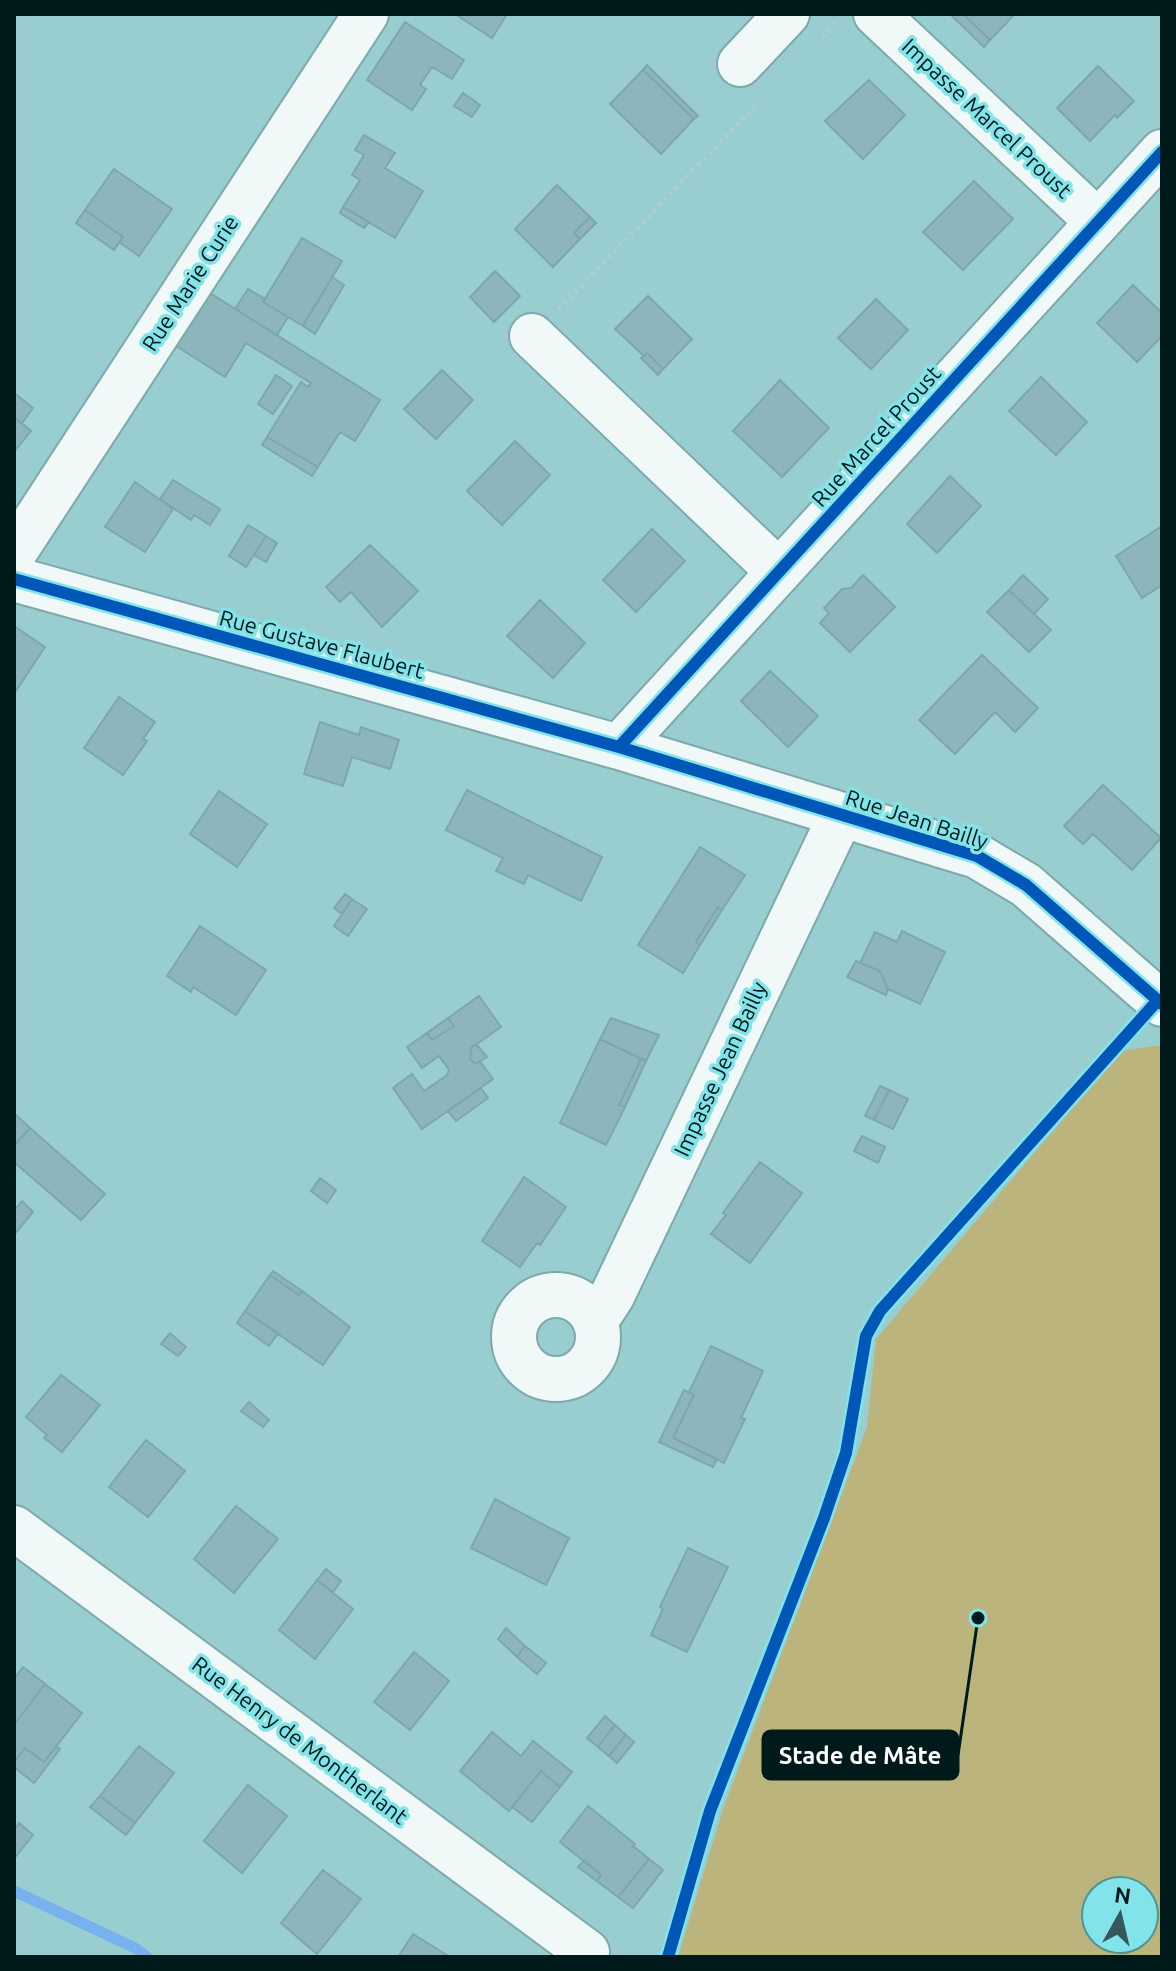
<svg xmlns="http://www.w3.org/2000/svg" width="1176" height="1971" viewBox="0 0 1176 1971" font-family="Ubuntu,sans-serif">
<rect width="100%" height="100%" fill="#99ced1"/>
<!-- green -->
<path fill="#bbb47c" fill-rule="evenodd" d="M1162,1045V1957H678L723,1809L867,1427L876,1339L1121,1051ZM1096,1891H1144V1939H1096Z"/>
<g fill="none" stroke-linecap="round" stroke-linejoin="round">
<!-- stream -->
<path stroke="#78b1f0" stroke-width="11" d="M14,1891L135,1948L147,1957"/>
</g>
<!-- building -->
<path fill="#8db6bc" stroke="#7ea7ad" stroke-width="2" d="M455,14H507L492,38Z
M950,14H963L990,40L984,47Z
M963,14H1015L990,40Z
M405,22L464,60L452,79L432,67L420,85L426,89L412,110L367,80Z
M647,65L698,116L694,119L643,70Z
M1098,66L1134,101L1117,118L1115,115L1090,141L1057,108Z
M643,70L694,119L661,154L610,104Z
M869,80L905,115L863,159L825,121Z
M463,93L480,105L472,117L454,106Z
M364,135L395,153L385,168L423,191L395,238L343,207L360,180L352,175L364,155L355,150Z
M114,169L172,209L139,256L119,242L123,237L85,210Z
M974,181L1013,219L963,270L923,232Z
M557,185L590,217L574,233L580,239L553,267L515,229Z
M343,207L369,222L364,228L340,213Z
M85,210L123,237L114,250L76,223Z
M590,217L596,223L580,239L574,233Z
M302,238L342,261L303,326L263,302Z
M495,271L520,296L494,322L470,297Z
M332,277L344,285L315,334L303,326Z
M1133,285L1162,313V336L1137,362L1097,323Z
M248,289L265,299L263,302L288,317L277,335L235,309Z
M210,293L380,400L355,441L340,432L318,467L267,437L301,382L308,387L311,383L246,343L225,377L176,346Z
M648,296L692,339L663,369L647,353L644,356L615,329Z
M876,299L908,330L871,369L838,338Z
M647,353L663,369L658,375L641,358Z
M442,370L473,400L436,439L404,409Z
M276,375L292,386L273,414L258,404Z
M1041,377L1087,422L1056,455L1009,411Z
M780,380L829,428L782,477L733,431Z
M14,393L33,408L22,423L14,417Z
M14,417L31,431L14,452Z
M267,437L318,467L312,476L262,445Z
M515,441L550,475L502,525L467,491Z
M950,476L981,506L937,553L907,524Z
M173,480L220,509L210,525L194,515L191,520L160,499Z
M135,482L173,509L145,552L105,527Z
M248,525L266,536L246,567L229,556Z
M1162,526V585L1142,598L1116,556Z
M652,529L685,561L636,612L603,580Z
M266,536L277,543L266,562L254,555Z
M370,545L418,591L382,627L351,592L340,602L326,587Z
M863,575L895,607L850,652L820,623L829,613L824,608L842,589L851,588Z
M1023,575L1048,599L1034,614L1009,590Z
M1009,590L1051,630L1029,652L987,612Z
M540,600L585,643L553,678L507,636Z
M14,626L45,647L14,694Z
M982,655L1038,708L1015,732L995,712L955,754L919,720Z
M770,671L818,716L788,747L741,701Z
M119,697L155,722L143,739L147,741L123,775L84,748Z
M320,722L359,735L361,727L399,740L390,769L352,757L343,786L304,774Z
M1103,785L1161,838L1132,870L1093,834L1083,844L1064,826Z
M467,790L602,857L581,901L528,875L524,884L496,871L503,858L446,830Z
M219,791L267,824L237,867L190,834Z
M700,847L745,875L722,910L718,907L696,942L700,945L683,973L638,945Z
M345,894L352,899L342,914L334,908Z
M352,899L367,909L348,936L334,926Z
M718,907L722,910L700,945L696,942Z
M200,926L266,970L236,1015L193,987L191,992L167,976Z
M902,931L945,952L920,1004L888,989L880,971L860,963L875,932L897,942Z
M856,961L880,971L888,989L886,995L847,977Z
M479,996L501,1027L471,1048L470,1059L475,1064L480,1061L493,1079L422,1129L393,1088L412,1074L424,1091L447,1075L449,1070L439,1056L422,1068L407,1047L427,1033L432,1040L454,1026L448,1018Z
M448,1018L454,1026L432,1040L427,1033Z
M611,1018L659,1035L646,1061L600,1039Z
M600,1039L641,1059L619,1105L625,1107L606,1145L560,1123Z
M476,1044L487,1057L475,1064L470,1059L471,1048Z
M641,1059L646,1061L625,1107L619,1105Z
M880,1086L889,1090L874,1120L865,1116Z
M481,1088L488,1098L456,1121L448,1111Z
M889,1090L908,1099L893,1129L874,1120Z
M14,1113L30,1128L14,1146Z
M30,1128L105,1194L81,1220L14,1162V1146Z
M862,1136L885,1147L878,1163L854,1151Z
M760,1162L802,1193L750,1263L711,1234L726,1215L723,1213Z
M524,1177L566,1207L540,1245L537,1243L520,1267L482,1241Z
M320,1178L336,1190L327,1203L311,1191Z
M22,1201L33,1212L14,1235V1211Z
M273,1271L302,1291L299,1295L270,1275Z
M270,1275L299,1295L302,1291L350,1327L323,1365L245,1311Z
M245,1311L278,1333L269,1346L237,1323Z
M170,1333L186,1347L178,1356L161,1344Z
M711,1346L763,1371L741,1418L745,1419L724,1463L673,1438L694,1395L689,1392Z
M61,1375L100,1405L62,1452L44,1438L47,1435L26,1417Z
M684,1390L694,1395L673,1438L717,1459L713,1467L659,1442Z
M249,1402L269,1420L263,1427L241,1411Z
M146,1440L185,1471L148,1517L109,1487Z
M495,1499L569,1538L546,1585L471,1548Z
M236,1506L278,1539L234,1593L194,1559Z
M688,1548L728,1567L687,1652L651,1635L663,1609L660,1607Z
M326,1569L341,1581L333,1592L317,1580Z
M317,1580L353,1609L315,1659L279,1630Z
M506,1628L525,1646L517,1657L498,1639Z
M525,1646L546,1663L537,1674L517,1657Z
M414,1652L449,1681L410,1730L374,1702Z
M23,1667L45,1684L14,1725V1679Z
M45,1684L82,1713L44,1762L25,1748L14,1762V1725Z
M605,1716L615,1725L598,1747L587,1738Z
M615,1725L626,1735L609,1756L598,1747Z
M492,1732L521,1756L533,1741L572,1772L560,1787L541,1771L509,1811L460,1771Z
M626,1735L634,1742L617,1763L609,1756Z
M56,1746L60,1749L34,1783L14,1767V1762L25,1748L44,1762Z
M139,1746L174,1773L135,1823L100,1796Z
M541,1771L560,1787L532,1822L512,1807Z
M248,1785L287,1816L242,1873L204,1841Z
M100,1796L135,1823L126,1835L90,1807Z
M588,1806L635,1844L633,1846L649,1859L618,1897L597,1881L601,1875L560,1842Z
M19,1823L33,1835L14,1859V1830Z
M649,1859L663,1870L633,1908L618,1897Z
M584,1860L601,1875L597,1881L578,1867Z
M323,1870L361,1899L317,1954L281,1923Z
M413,1934L450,1957H398Z"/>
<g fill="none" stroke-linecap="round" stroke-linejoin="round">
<defs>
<path id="street" d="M876,14L1098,222
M740,64L787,14
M532,336L779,572
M14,553L366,14
M14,579L619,747L977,856L1026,885L1162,1004
M619,747L1162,152
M514 1337a42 42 0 1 1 84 0a42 42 0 1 1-84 0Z
M595,1322L612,1296L841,815
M14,1528L587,1952"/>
</defs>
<!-- street casing -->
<use href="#street" stroke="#7da9ab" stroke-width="48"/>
<!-- path -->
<path stroke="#bacbcb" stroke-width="5" stroke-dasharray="2 6" stroke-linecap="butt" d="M823,36L838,20
M559,309L760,101"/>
<!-- street -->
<use href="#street" stroke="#f0f8f8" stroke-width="44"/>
<defs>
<path id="cycleway" d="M14,579L619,747L977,856L1026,885L1162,1004
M619,747L1162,152
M668,1957L710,1811L824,1518L846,1453L866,1336L880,1311L1158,1000"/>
</defs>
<!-- cycleway casing -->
<use href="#cycleway" stroke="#82e4e8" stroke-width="17"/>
<!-- cycleway -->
<use href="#cycleway" stroke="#0057b8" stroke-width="12"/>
</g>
<g text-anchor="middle" stroke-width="7" stroke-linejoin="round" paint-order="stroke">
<!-- street labels -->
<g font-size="22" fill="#00191b" stroke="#82e4e8">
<text transform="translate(987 118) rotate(43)" y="8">Impasse Marcel Proust</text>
<text transform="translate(190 283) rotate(-57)" y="8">Rue Marie Curie</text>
<text transform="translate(876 436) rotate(-48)" y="8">Rue Marcel Proust</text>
<text transform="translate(322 644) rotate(15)" y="8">Rue Gustave Flaubert</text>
<text transform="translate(917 819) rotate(18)" y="8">Rue Jean Bailly</text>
<text transform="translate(720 1069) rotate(-65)" y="8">Impasse Jean Bailly</text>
<text transform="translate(300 1740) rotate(37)" y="8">Rue Henry de Montherlant</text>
</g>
</g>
<!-- callouts -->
<path fill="none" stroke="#00191b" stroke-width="3" d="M978 1618L958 1755"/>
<circle fill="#00191b" stroke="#82e4e8" stroke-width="3" cx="978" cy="1618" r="8"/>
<rect fill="#00191b" stroke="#00191b" stroke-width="3" x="763" y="1731" width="195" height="48" rx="8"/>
<g font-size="24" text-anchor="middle" font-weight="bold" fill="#fff">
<text x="860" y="1764">Stade de Mâte</text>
</g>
<!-- border -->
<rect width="1176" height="1971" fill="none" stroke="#00191b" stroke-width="32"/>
<!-- north arrow -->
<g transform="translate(1120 1915) rotate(8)"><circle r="38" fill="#82e4e8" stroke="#4e9396" stroke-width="2"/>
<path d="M0-6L14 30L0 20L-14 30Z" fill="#36585b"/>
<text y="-12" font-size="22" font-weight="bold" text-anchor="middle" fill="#00191b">N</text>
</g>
</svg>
